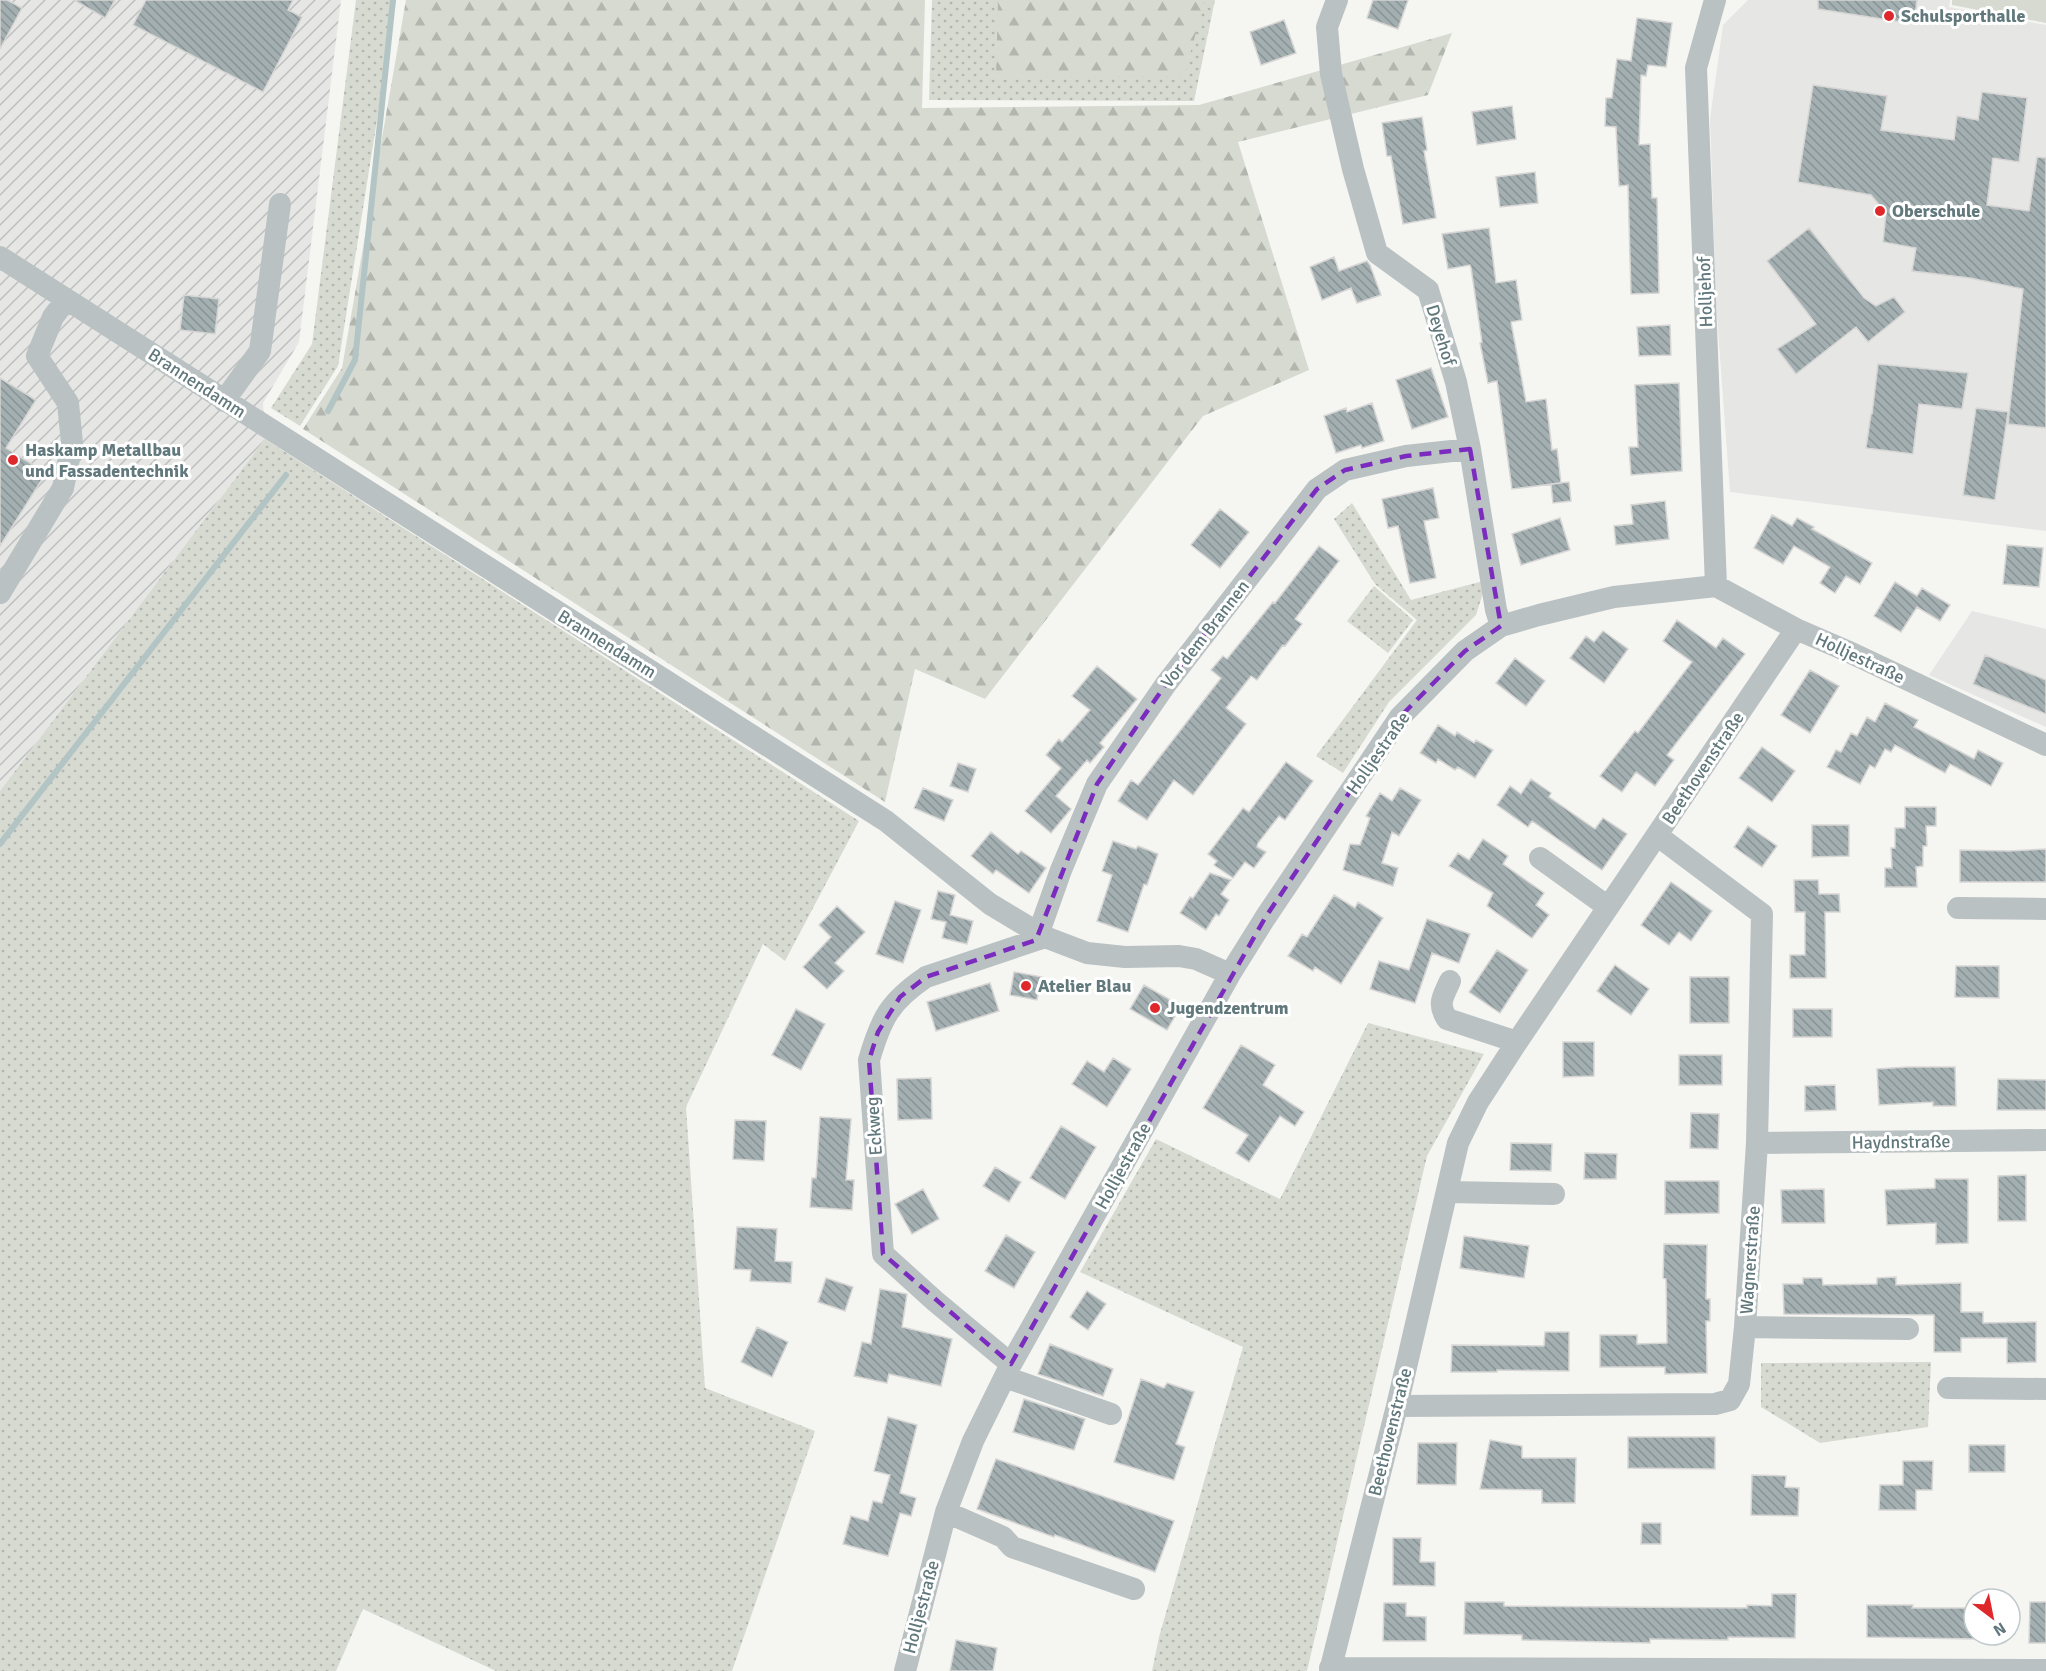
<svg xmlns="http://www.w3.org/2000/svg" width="2046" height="1671" viewBox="0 0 2046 1671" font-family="Signika,sans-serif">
<defs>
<pattern id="industrial-furrows" width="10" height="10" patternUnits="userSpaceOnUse" patternTransform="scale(1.5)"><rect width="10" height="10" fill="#e6e6e5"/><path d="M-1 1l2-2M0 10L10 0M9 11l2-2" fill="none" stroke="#bebfbf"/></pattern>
<pattern id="grass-dots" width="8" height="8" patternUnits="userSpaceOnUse" patternTransform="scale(1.5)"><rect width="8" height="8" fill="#d7dad1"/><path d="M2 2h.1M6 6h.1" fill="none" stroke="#b2b6af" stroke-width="1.8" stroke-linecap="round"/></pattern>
<pattern id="forest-firs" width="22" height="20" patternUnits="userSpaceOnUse" patternTransform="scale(1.5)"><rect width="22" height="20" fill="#d7dad1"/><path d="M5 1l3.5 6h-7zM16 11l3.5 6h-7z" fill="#b2b6af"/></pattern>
<pattern id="building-back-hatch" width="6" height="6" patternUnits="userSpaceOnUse" patternTransform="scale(1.5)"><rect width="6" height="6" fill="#a3afb1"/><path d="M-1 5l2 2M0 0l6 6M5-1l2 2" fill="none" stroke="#889395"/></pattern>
</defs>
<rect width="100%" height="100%" fill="#f5f5f2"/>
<!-- built -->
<path fill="#e6e6e5" d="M1748,0H1950L1949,7L2046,25V531L1730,492L1716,303L1710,119L1723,25Z
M1972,611L2046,629V727L1929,675Z"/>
<!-- industrial -->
<path fill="url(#industrial-furrows)" d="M0,0H341L299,342L263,403L265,439L0,791Z"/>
<!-- grass -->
<path fill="url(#grass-dots)" d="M356,0H396L338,366L300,426L271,408L312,344Z
M932,0H1215L1194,101L929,100Z
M265,439L859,821L785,961L763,944L686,1107L705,1388L815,1431L732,1671H496L363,1609L336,1671H0V791Z
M1352,503L1411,600L1487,580L1476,615L1389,702L1343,773L1316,756L1417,620L1375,584L1334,519Z
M1374,586L1413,620L1388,653L1347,621Z
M1368,1023L1484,1054L1427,1156L1307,1671H1152L1159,1637L1243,1347L1080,1272L1156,1139L1280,1199Z
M1931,1362L1928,1427L1820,1443L1761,1407V1363Z"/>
<!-- forest -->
<path fill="url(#forest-firs)" d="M406,0H925L922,108L1199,105L1452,33L1428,95L1238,142L1309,370L1203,416L985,699L915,669L885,802L303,429L342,368Z
M998,0H1205L1184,76L996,77Z"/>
<!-- garden -->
<path fill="#d7dad1" d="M1952,0H2046V23L1952,5Z"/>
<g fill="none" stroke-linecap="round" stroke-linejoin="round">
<!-- stream -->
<path stroke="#b2c4c4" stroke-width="6" d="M328,411L355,360L393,0
M0,844L286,475"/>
</g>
<!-- building -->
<path fill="url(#building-back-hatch)" stroke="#d7d6d5" stroke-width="1.5" d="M0,0H7L22,8L0,49Z
M74,0H115L105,18Z
M146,0H293L288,10L302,17L263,92L133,25Z
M1373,0H1408L1398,29L1367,18Z
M1818,0H1917L1914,24L1818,9Z
M1637,18L1672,23L1666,67L1648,65L1646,76L1641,75L1639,145L1650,144L1652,198H1657L1659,293L1631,294L1628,185L1619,186L1616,127L1605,126L1606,98H1612L1617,59L1631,61Z
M1284,20L1296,53L1261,65L1250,32Z
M1813,85L1887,96L1881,130L1954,140L1957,116L1978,120L1982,92L2027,98L2019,162L1993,158L1987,205L2029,211L2037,157L2046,158V428L2008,424L2023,289L1970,278L1912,271L1916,248L1883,242L1886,213L1871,195L1798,182Z
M1512,106L1516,139L1477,145L1472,112Z
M1422,117L1427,150L1424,151L1436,218L1403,224L1391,156H1387L1382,123Z
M1535,172L1538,203L1500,207L1496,177Z
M1489,228L1496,283L1516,280L1522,320L1511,322L1526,402L1546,399L1552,450L1557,449L1561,483L1512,489L1497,381L1488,383L1480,343L1482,342L1471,268L1470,265L1448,269L1442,234Z
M1809,228L1864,298L1876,306L1894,297L1905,312L1868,342L1856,327L1796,374L1777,349L1816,324L1767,261Z
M1334,257L1339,271L1367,261L1370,265L1381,295L1357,303L1351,288L1322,300L1310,267Z
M184,295L219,299L215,334L180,330Z
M1670,325L1671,355L1639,356L1637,327Z
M1878,364L1968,373L1962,409L1919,404L1913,454L1866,448L1871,414H1872Z
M1431,368L1448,417L1412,429L1396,380Z
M0,378L36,400L6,448L46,473L0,546Z
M1679,383L1682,471L1631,475L1629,447H1638L1635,385Z
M1372,403L1384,441L1362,448L1361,445L1336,453L1324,416L1346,408L1347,412Z
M1976,408L2008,412L1995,500L1963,495Z
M1569,482L1571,501L1553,503L1551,484Z
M1433,488L1439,518L1424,521L1436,578L1410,583L1398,526L1388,528L1382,499Z
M1665,501L1669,539L1616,545L1614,526L1633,524L1631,505Z
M1220,509L1249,532L1220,568L1191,545Z
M1772,515L1792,526L1797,518L1814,527L1812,529L1872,563L1860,584L1846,576L1835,593L1820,583L1830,567L1794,546L1783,564L1754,548Z
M1560,518L1570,550L1521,565L1512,534Z
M2007,545L2043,548L2039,587L2003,584Z
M1319,546L1339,561L1295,619L1302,624L1285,646L1283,645L1257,680L1251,676L1226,708L1246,724L1193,795L1174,780L1147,820L1118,801L1131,780L1138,785L1221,678L1211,670L1223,656L1227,659L1273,602L1275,603Z
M1895,582L1917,596L1922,588L1950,605L1940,621L1917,607L1901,632L1874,616Z
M1677,620L1716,648L1723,638L1745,654L1667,755L1674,760L1655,786L1636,772L1622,792L1600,776L1635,731L1638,733L1692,662L1663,641Z
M1603,631L1628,649L1604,683L1570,658L1586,636L1594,642Z
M1985,655L2046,680V714L1973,684Z
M1515,658L1545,681L1526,706L1496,683Z
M1097,666L1137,699L1100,743L1104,747L1090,763L1087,760L1056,796L1071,809L1051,833L1025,811L1061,768L1046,755L1059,739L1062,742L1090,710L1072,696Z
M1810,670L1839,686L1810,733L1781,715Z
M1885,703L1918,720L1914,727L1974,759L1978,750L2003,763L1991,786L1950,764L1945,773L1895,745L1891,752L1885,749L1875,768L1870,765L1860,784L1827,767L1836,750L1841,752L1851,733L1857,736L1867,717L1875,722Z
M1438,725L1455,736L1457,732L1474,743L1476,740L1493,750L1475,778L1458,767L1455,770L1438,759L1436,763L1420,753Z
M1762,747L1795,771L1772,802L1739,778Z
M1286,762L1313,781L1285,820L1279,816L1258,843L1257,847L1266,852L1254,868L1245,862L1233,878L1214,865L1217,861L1208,854L1243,808L1249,812Z
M958,763L976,769L968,792L950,786Z
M1531,779L1551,793L1549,797L1595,829L1603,818L1627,834L1602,870L1532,821L1528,827L1497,805L1510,786L1521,794Z
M923,788L953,800L944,821L914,808Z
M1400,788L1421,800L1399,836L1392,832L1382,863L1398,868L1393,886L1343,870L1350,844L1360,845L1370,818L1366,816L1380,793L1392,801Z
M1905,807H1936V826H1926L1927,846H1923V866L1916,867L1917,887H1885V868H1892L1891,848H1895V828H1905Z
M1812,825H1849V856L1812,857Z
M1748,826L1777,846L1762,867L1734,847Z
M991,832L1018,854L1021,851L1046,868L1029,893L996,870L993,874L971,856Z
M1483,839L1508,856L1503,864L1544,893L1536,905L1549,915L1532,938L1487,906L1493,893L1449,866L1458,853L1469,860Z
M1113,841L1136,849L1138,846L1158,854L1147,885L1144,884L1128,932L1097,921L1112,875L1102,871Z
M2046,849V882H1960V850L2009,851Z
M1210,873L1231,880L1221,894L1229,900L1219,916L1216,914L1206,930L1180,913L1190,897L1193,898Z
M1794,880H1818L1819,894H1839L1840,912H1825L1826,978H1790V955H1805V912H1795Z
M1671,882L1712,911L1691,941L1679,932L1669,945L1641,925Z
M938,891L955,895L950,915L973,921L967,944L942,938L946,922L931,919Z
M1334,895L1355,908L1358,902L1383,918L1341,984L1315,967L1313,971L1288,956L1302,934L1307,937Z
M895,901L921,910L903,963L876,954Z
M837,906L865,932L835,963L844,971L827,989L803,967L831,937L819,925Z
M1427,919L1470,934L1459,963L1432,953L1415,1003L1370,989L1379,961L1409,970Z
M1497,950L1528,970L1500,1013L1469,992Z
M1615,965L1649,989L1631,1015L1597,991Z
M1956,966H1999V998L1955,997Z
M1014,972L1042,977L1037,1000L1010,995Z
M1690,977H1729V1023H1690Z
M990,983L999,1011L936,1031L927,1002Z
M1144,985L1181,1006L1167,1030L1130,1009Z
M796,1009L825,1024L801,1070L772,1055Z
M1793,1009H1832V1037H1793Z
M1563,1042H1594V1076L1563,1077Z
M1241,1045L1275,1065L1263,1085L1304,1112L1295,1126L1280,1116L1249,1162L1236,1153L1248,1135L1203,1108Z
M1679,1055H1722V1085H1679Z
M1113,1058L1131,1069L1107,1107L1072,1084L1087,1061L1104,1072Z
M1907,1067H1955L1956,1106H1933V1102L1879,1105L1877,1069Z
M931,1078L932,1119L898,1120L897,1079Z
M1998,1079L2046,1080V1110H1997Z
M1835,1085L1836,1110L1805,1111V1086Z
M1691,1113L1719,1114L1718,1149L1690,1148Z
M820,1117L851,1119L846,1180H854L852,1210L810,1207L812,1178H816Z
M735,1120L766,1121L764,1161L733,1159Z
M1061,1126L1096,1147L1065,1199L1030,1178Z
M1511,1143L1552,1144L1551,1171L1510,1170Z
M1585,1153L1617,1154L1616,1179H1584Z
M995,1167L1021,1182L1009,1202L983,1186Z
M2026,1175V1221H1998V1176Z
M1935,1179H1968V1243L1936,1244V1223L1887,1225L1885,1190L1935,1188Z
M1665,1181H1719V1213L1665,1214Z
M923,1189L939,1219L912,1234L895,1204Z
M1824,1189L1825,1223H1782L1781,1190Z
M737,1227L777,1229L775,1261L792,1262L791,1283L750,1281L751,1270L734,1269Z
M1006,1235L1035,1252L1014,1288L985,1271Z
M1464,1236L1529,1246L1524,1278L1460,1268Z
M1664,1244L1707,1245L1706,1299H1710V1321H1706L1707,1373L1665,1374V1367H1600V1335H1637V1344L1667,1343L1666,1279L1663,1278Z
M1896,1277V1285L1961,1283V1312H1983V1323L2036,1322V1362L2007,1363V1338H1961V1352H1934V1315L1784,1314L1783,1284H1803V1278H1822L1823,1285L1877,1284V1278Z
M826,1278L853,1287L845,1311L818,1302Z
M880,1289L907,1294L902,1327L952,1339L941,1386L889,1374L887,1383L854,1376L862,1342L871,1344Z
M1087,1291L1106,1304L1088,1330L1070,1317Z
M757,1327L788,1342L772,1377L741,1362Z
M1545,1332H1569V1371L1497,1370V1372H1451L1452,1345L1544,1346Z
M1050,1344L1113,1369L1103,1396L1038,1374Z
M1141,1379L1164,1388L1167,1383L1194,1392L1176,1444L1185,1447L1174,1480L1114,1462Z
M1024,1399L1085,1419L1074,1450L1013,1432Z
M888,1417L917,1425L900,1493L916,1498L911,1516L900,1513L888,1556L843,1544L851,1516L868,1521L873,1501L882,1503L890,1475L874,1471Z
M1628,1437H1715V1469L1628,1468Z
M1490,1440L1522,1446V1458H1576L1575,1503H1542V1490L1480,1489Z
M1418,1443H1457L1456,1485L1417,1484Z
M1969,1445H2005V1472H1969Z
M996,1459L1174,1521L1155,1572L1055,1535L1054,1537L977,1509Z
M1903,1461H1933L1932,1490H1916V1510H1879L1880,1485H1903Z
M1752,1475L1786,1476L1785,1487L1799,1488L1798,1516L1751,1515Z
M1642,1523H1661V1544H1641Z
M1393,1538H1421L1420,1562H1435V1586L1393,1585Z
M1772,1594H1796L1795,1638L1728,1637V1640L1650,1639V1643L1522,1640V1635L1464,1634L1465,1602H1504V1606L1747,1608V1605L1772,1606Z
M2030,1602H2046V1643H2029Z
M1384,1603H1406V1616L1426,1617V1641H1383Z
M1867,1605H1913L1912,1608H1974V1639L1867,1637Z
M956,1640L997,1648L993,1671H950Z"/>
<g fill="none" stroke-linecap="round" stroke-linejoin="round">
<!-- minor -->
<path stroke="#bac1c2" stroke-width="22" d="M1337,0L1327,27L1331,74L1353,169L1377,253L1428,290L1456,382L1470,449L1496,610L1501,626
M1715,0L1696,68L1716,586
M0,257L886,821L990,904L1045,937L1087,953L1125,957L1179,956L1196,959L1230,974
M224,401L260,351L280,204
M0,593L63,488L72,443L68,403L37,356L53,317L66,300
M1540,858L1608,907
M1958,908L2046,909
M1039,932L1061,870L1097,784L1166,684L1317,489L1345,470L1406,456L1470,449
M1450,981C1443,997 1437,1003 1447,1019L1517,1042
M1757,1143L2046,1140
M1448,1192L1554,1194
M1745,1327L1908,1329
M1011,1364L935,1301L883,1254L869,1060C881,1019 889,1002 926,977L1045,937
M1005,1377L1111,1414
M1948,1388L2046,1389
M1397,1406L1715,1404L1730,1400L1739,1384L1745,1327L1757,1143L1762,914L1658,836
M946,1512L1003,1537L1012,1547L1134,1589
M1330,1668L2046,1670
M905,1671L946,1512L973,1441L1011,1364L1230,974L1265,918L1400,717L1465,651L1501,626L1539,615L1614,597L1716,586L1796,629L1847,651L2046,745
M1330,1671L1397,1406L1458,1143L1478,1102L1517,1042L1796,629"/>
</g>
<!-- marked area -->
<path fill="none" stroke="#7b2cbf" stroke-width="4.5" stroke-dasharray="12 8" stroke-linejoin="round" d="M1470,449L1501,626L1465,651L1400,717L1265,918L1011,1364L883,1254L869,1060L878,1032L900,997L926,977L1036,940L1097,784L1166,684L1317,489L1345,470L1406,456Z"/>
<!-- markers -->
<g fill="#df282c" stroke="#fff" stroke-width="2">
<circle cx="1889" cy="16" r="6"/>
<circle cx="1880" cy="211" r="6"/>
<circle cx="13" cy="460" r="6"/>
<circle cx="1026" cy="986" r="6"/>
<circle cx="1155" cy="1008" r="6"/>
</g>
<g text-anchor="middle" stroke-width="6" stroke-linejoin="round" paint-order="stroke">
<!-- poi labels -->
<g font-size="18" font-weight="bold" fill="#61787c" stroke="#fff" text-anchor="start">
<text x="1901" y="22">Schulsporthalle</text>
<text x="1892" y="217">Oberschule</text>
<text x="25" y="456">Haskamp Metallbau<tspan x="25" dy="21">und Fassadentechnik</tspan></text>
<text x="1038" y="992">Atelier Blau</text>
<text x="1167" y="1014">Jugendzentrum</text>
</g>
<!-- street labels -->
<g font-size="18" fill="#61787c" stroke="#fff">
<text transform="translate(1705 292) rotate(-92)" y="6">Holljehof</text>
<text transform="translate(1441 335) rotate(73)" y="6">Deyehof</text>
<text transform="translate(197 383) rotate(33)" y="6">Brannendamm</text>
<text transform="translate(1205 634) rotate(-52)" y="6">Vor dem Brannen</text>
<text transform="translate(607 644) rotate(32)" y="6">Brannendamm</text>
<text transform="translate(1860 658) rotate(25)" y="6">Holljestraße</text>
<text transform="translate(1378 753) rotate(-55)" y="6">Holljestraße</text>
<text transform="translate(1703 768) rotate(-56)" y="6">Beethovenstraße</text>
<text transform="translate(874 1126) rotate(-94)" y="6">Eckweg</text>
<text transform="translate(1901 1142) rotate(-1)" y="6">Haydnstraße</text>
<text transform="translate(1123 1166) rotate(-61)" y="6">Holljestraße</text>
<text transform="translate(1750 1260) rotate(-86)" y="6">Wagnerstraße</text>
<text transform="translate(1390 1432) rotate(-76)" y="6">Beethovenstraße</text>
<text transform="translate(921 1607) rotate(-75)" y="6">Holljestraße</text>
</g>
</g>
<!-- north arrow -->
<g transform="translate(1992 1617) rotate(148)"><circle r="28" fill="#ffffff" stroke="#c0c9cb" stroke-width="1.5"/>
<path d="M0-4.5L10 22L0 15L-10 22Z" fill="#df282c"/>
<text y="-9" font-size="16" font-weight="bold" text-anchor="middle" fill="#61787c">N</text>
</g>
</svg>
